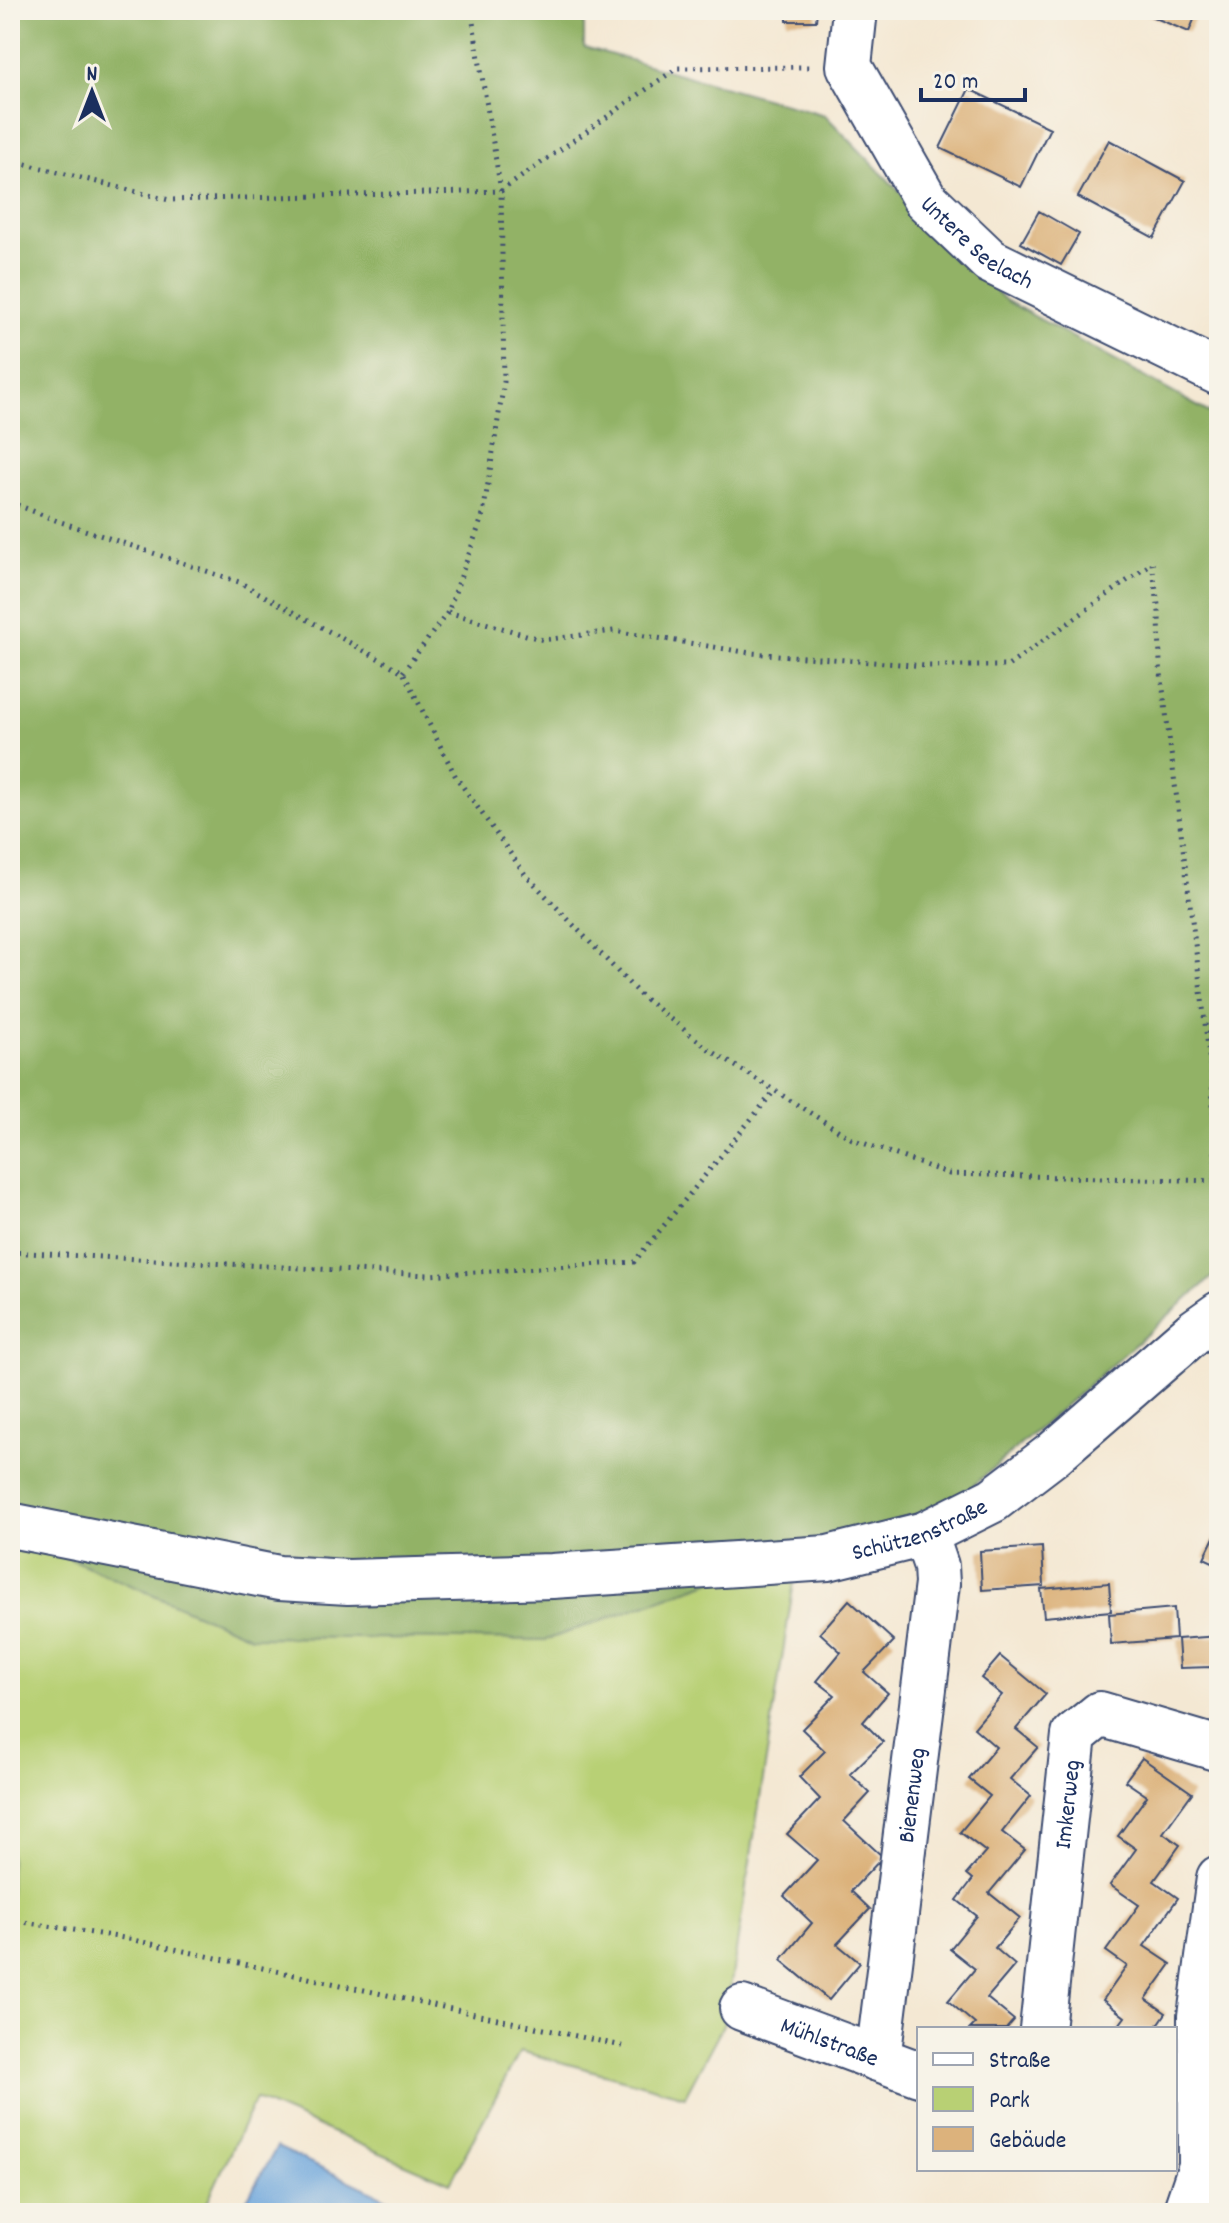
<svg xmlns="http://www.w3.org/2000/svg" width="1229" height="2223" viewBox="0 0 1229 2223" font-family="Dekko,sans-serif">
<rect width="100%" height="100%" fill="#f7f3e8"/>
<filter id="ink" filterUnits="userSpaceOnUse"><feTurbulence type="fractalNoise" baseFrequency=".0125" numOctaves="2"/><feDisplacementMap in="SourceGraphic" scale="16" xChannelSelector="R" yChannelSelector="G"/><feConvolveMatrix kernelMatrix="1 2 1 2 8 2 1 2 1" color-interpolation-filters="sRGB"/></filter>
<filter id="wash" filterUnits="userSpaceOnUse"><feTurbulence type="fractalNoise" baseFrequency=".006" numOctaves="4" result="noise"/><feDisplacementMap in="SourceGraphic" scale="32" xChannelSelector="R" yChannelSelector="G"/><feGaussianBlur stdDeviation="1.8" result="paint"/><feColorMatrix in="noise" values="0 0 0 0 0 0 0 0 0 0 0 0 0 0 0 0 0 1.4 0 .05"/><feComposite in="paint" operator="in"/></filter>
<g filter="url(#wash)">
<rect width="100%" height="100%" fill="#f4e8d3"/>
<!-- green -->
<path fill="#b8d074" stroke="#6a8069" stroke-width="2" d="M10,1533L799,1550L725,2021L685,2096L520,2051L450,2183L255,2099L202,2213H10Z"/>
<!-- forest -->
<path fill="#92b266" stroke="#567062" stroke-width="2" d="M10,10H584V47L825,115L1005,300L1219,418V1271L942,1513L799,1550L546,1640L251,1637L10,1533Z"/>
<!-- water -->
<path fill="#6da6dc" stroke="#446a9d" stroke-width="2" d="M277,2147L418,2213H239Z"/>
<g id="blocks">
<!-- building -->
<path fill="#dcb27c" d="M787,10H817L816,21H787Z
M1136,10H1198L1189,32Z
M969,89L1050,128L1021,187L940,148Z
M1109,140L1185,181L1154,238L1078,197Z
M1039,211L1079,234L1061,265L1021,243Z
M1219,1527V1565L1204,1558Z
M1042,1547L1044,1586L982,1590L980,1551Z
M1109,1583L1111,1611L1044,1617L1041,1589Z
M849,1600L894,1641L864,1672L888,1693L863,1722L883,1742L850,1774L870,1793L844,1821L883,1857L851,1891L870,1909L837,1944L860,1963L829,2000L781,1960L812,1923L784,1896L817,1860L787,1834L820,1799L799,1777L825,1751L802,1729L835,1695L817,1681L841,1652L820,1633Z
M1174,1608L1176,1639L1111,1644L1109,1614Z
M1219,1636V1693H1213L1212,1667L1180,1668L1178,1639Z
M1000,1656L1046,1694L1016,1729L1038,1747L1010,1779L1031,1796L1002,1832L1025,1850L989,1893L1020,1918L995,1948L1015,1965L987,1998L1014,2020L1006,2029H970L975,2024L948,2001L975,1969L950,1949L977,1916L957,1900L973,1879L967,1874L986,1852L960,1832L990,1796L969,1779L996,1747L974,1728L1002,1695L981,1678Z
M1142,1758L1192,1793L1163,1833L1180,1845L1154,1881L1178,1898L1144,1946L1171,1964L1146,1999L1166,2013L1155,2029H1116L1125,2017L1103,2000L1127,1966L1106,1951L1139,1905L1110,1885L1136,1849L1118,1836L1147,1796L1125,1781Z"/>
</g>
</g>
<g filter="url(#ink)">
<use href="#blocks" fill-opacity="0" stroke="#3c4b70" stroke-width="2"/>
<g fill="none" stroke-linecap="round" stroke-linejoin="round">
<defs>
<g id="minor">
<path id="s1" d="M855,10L849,66L925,199L990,261L1219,373"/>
<path id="s2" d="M10,1525L279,1578L348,1582L552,1576L828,1558L925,1534L993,1500L1052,1455L1195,1331L1219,1314"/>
<path id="s3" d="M742,2008L919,2074"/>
<path id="s4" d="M1042,2029L1074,1735L1100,1714L1219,1749"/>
<path id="s5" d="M878,2059L937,1584L936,1566L925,1534"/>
<path d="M1185,2213L1201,2166L1200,2016L1219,1878"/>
</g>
</defs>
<!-- minor casing -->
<use href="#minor" stroke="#3c4b70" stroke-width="48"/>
<!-- path -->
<path stroke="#3c4b70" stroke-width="5" stroke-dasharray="2 6" stroke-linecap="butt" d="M10,160L169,200L501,191L677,68L813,67
M10,502L55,520L239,582L403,672L456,777L525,874L641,996L710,1050L852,1139L949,1174L1219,1181
M448,612L543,640L614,631L751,653L926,666H1008L1152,563L1159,612L1160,665L1212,1079L1216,1181
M403,672L448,612L483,515L504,382L501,191L471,10
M10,1252L428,1275L634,1262L775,1090
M10,1920L124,1938L627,2047"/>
<!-- minor -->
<use href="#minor" stroke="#fff" stroke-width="44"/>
</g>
</g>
<g text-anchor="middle" stroke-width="8" stroke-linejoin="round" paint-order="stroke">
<!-- street labels -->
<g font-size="24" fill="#1b2f5e" stroke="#f7f3e8">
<text dy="8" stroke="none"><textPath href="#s1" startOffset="278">Untere Seelach</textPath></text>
<text dy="8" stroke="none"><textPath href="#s2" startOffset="920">Schützenstraße</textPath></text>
<text dy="8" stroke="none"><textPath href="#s5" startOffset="266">Bienenweg</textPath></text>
<text dy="8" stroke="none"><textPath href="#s4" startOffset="226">Imkerweg</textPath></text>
<text dy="8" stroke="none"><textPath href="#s3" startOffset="94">Mühlstraße</textPath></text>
</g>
</g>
<!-- margin -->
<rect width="1229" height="2223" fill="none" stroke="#f7f3e8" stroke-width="40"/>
<!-- legend -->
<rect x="917" y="2027" width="260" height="144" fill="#f7f3e8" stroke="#9fa5b1" stroke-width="2"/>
<rect x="933" y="2053" width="40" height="12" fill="#ffffff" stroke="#9fa5b1" stroke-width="2"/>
<text x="989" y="2067" font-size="24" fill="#1b2f5e">Straße</text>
<rect x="933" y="2087" width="40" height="24" fill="#b8d074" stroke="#9fa5b1" stroke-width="2"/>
<text x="989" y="2107" font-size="24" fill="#1b2f5e">Park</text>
<rect x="933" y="2127" width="40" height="24" fill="#dcb27c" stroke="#9fa5b1" stroke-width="2"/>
<text x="989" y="2147" font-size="24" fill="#1b2f5e">Gebäude</text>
<!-- north arrow -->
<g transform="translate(92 92)" stroke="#f7f3e8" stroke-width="6" paint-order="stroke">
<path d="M0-6L14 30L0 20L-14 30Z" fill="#1b2f5e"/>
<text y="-12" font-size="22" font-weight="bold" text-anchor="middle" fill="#1b2f5e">N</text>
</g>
<!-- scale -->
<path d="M921 88v12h104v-12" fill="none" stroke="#1b2f5e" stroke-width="4"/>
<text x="933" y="88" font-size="24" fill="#1b2f5e" stroke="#f7f3e8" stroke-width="6" paint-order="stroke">20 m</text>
</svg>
